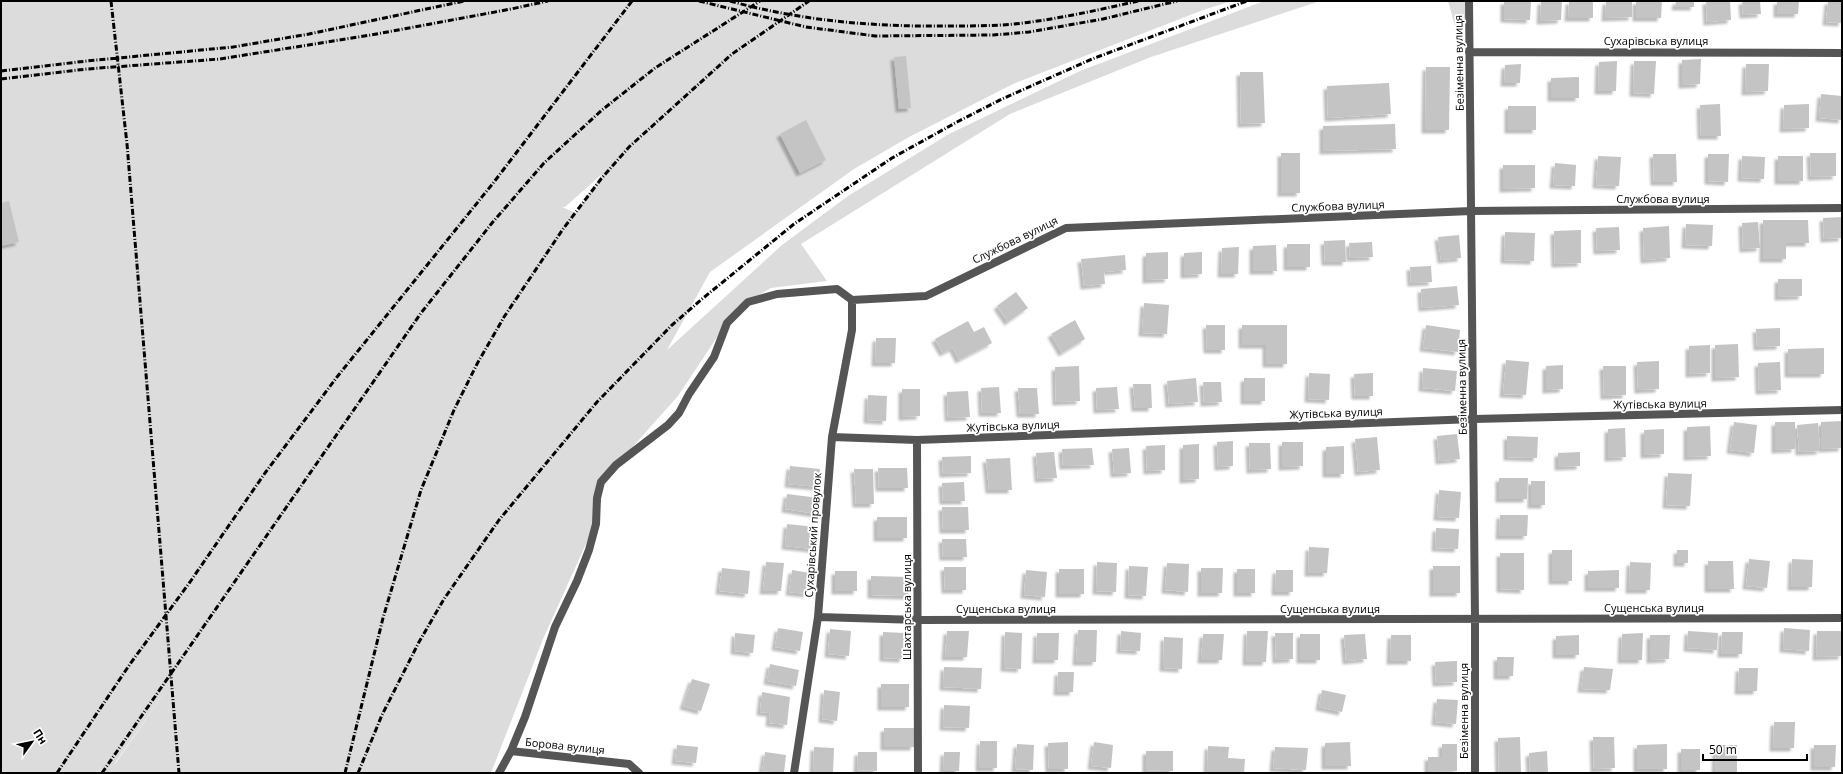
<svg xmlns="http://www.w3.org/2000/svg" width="1843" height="774" viewBox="0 0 1843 774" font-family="'Open Sans',sans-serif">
<defs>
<filter id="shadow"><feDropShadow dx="-3.5" dy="3.5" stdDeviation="1" flood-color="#0004"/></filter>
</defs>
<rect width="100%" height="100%" fill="#fff"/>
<!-- green -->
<path fill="#dcdcdc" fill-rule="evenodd" d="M1,1H1232L1203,10L1013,84L909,137L854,169L710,272L667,350L782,245L848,196L949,134L1080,71L1264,1H1320L1151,57L1010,114L801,244L827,281L771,288L737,307L678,396L604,479L590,535L543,639L491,773H1ZM602,174L576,213L562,207H565ZM176,676L115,764V763Z
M1448,1H1470C1469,12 1464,22 1456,30Z"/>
<!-- building -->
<path fill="#c4c4c4" filter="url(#shadow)" d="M1504,1H1531L1530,20L1504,19Z
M1541,1H1562L1561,20L1540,21Z
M1569,1H1593V18H1568Z
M1606,1H1632V17L1605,18Z
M1636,1H1662L1661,18H1636Z
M1676,1H1694V7H1675Z
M1706,1H1730L1731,20L1707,22Z
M1742,1H1760L1761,14L1743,15Z
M1777,1H1799L1798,14H1777Z
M1828,1H1842V23L1826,22Z
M906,56L911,108L899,109L894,57Z
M1701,59L1700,84L1682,85V60Z
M1617,61L1616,91H1598L1599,62Z
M1634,61H1656L1654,94L1633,93Z
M1521,64L1520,83H1504L1505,65Z
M1746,64H1769L1768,91L1745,92Z
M1426,67H1450L1449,130H1425Z
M1240,72H1263L1265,123L1241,124Z
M1579,77V98H1551V78Z
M1389,83L1391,114L1328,118L1327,86Z
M1821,94L1842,96V120L1819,118Z
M1720,104L1721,136H1701L1700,105Z
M1809,104V128L1783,129L1784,105Z
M1508,106H1536V130H1508Z
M806,120L826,160L800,173L780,134Z
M1395,124L1396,149L1323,151V126Z
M1281,153H1300V193H1281Z
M1810,153H1836V176L1811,177Z
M1653,154H1676L1677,182H1654Z
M1708,154H1729L1728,182L1708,181Z
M1598,156L1621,157L1619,186L1596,185Z
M1742,156L1765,157L1764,179L1741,178Z
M1778,156H1803V181H1778Z
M1555,163L1576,165L1575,186L1553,185Z
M1503,165H1535V188L1503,189Z
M9,201L19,242L1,246V203Z
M1842,217V238L1824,239L1823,218Z
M1763,220H1808L1809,243H1786V259H1763Z
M1758,222L1760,248L1743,249L1742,223Z
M1686,224L1713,225L1712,246L1685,245Z
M1669,226L1670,258L1644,260L1643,228Z
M1619,227L1620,250L1597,251L1596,228Z
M1581,230V263L1555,264L1554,231Z
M1505,232L1535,233L1534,261L1504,260Z
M1459,235L1461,258L1441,260L1438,237Z
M1345,240L1346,262H1325L1324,241Z
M1372,242L1373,257L1350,258L1349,243Z
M1287,244H1310V267H1287Z
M1276,245L1277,271H1253V246Z
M1239,247L1238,274H1221L1222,248Z
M1168,252V279L1146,280V253Z
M1202,252V274L1184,275V253Z
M1125,255L1126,270L1104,272L1105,284L1084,286L1081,259Z
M1431,266L1432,282L1411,283L1410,267Z
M1778,279H1802V296L1778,297Z
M1457,286L1459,305L1422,308L1421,289Z
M1016,292L1028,308L1008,322L997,306Z
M1144,303L1169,305L1167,334L1142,333Z
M1075,320L1085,339L1062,353L1051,334Z
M968,321L974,332L984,327L992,343L959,360L953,348L943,353L935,339Z
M1206,325H1225V350H1207Z
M1242,325H1287V364H1266V345H1242Z
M1426,325L1460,330L1458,352L1423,348Z
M1780,328V346L1757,347L1756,329Z
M876,338H896L895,363H875Z
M1738,344L1739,377L1715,378V345Z
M1710,345V373L1689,374V346Z
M1824,348V374H1788V349Z
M1506,360L1529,362L1526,395L1503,394Z
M1659,361V389L1638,390L1637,362Z
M1780,362L1781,390L1759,391L1758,363Z
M1563,365V389L1546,390V366Z
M1079,366L1080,401L1056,402L1055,367Z
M1603,366H1626V395L1604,396Z
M1423,368L1457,371L1455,391L1422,388Z
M1309,373L1330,374L1329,400L1308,399Z
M1373,373V396H1355L1354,374Z
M1196,378L1198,402L1169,404L1167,381Z
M1244,378H1265V401H1244Z
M1203,382H1221L1222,402L1204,403Z
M1133,384H1151L1152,408H1135Z
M999,387L1001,413H982L981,388Z
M1117,387L1119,409L1097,410L1096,388Z
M1018,388H1037L1039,414H1020Z
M902,389H920V416L902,417Z
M968,391L970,417L948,418L947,392Z
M868,395L887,396L886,421L867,420Z
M1842,421V448L1821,449V422Z
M1734,422L1757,425L1754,453L1730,450Z
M1775,422H1795V449L1775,450Z
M1818,423L1820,451L1799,452L1797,425Z
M1710,426L1711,456L1687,457V427Z
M1625,428L1626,457L1608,458V429Z
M1664,429V454L1644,455V430Z
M1457,434L1460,459L1439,461L1437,436Z
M1507,436L1538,437L1537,458L1507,457Z
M1377,437L1380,470L1358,472L1355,439Z
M1233,441V466L1218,467L1217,442Z
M1282,442H1303V466L1282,467Z
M1249,443H1270L1271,469L1250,470Z
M1199,444V479L1183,480V445Z
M1165,445V470L1147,471L1146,446Z
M1344,446V474H1326V447Z
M1092,448L1094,465L1063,466L1062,449Z
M1129,448L1131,473L1114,474L1112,449Z
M1054,452L1057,478L1038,479L1036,453Z
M1580,452V466L1558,467V453Z
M971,456V473L943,474L942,457Z
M1010,458L1012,490H989L986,459Z
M790,466L820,469L818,487L788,484Z
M878,468H907L908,488H879Z
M854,469H873L874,504H856Z
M1668,473L1692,474L1690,506L1666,505Z
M1499,478H1528L1527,499H1499Z
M1531,481H1545V505H1531Z
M964,482L965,501H943L942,483Z
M1439,490L1461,492L1459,518L1437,517Z
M787,494L819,498L817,514L785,509Z
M942,507H968L969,530H943Z
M1500,515H1528L1527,536H1499Z
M877,517H907V538H877Z
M787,524L816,527L813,549L785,546Z
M1436,528L1459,529L1458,549L1435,548Z
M942,539H966L967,557H943Z
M1309,547L1329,548L1327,573H1308Z
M1552,550H1572V581H1552Z
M1677,550H1688V563H1677Z
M1500,553H1524V590L1500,589Z
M1749,559L1770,561L1767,588L1746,586Z
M1792,559L1813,560L1812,587H1791Z
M1708,561H1733L1734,589H1708Z
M766,562L784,563L781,591H763Z
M1097,562L1117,563L1116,592L1096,591Z
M1630,562L1651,563L1650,590H1629Z
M1167,563L1189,564L1188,592L1165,590Z
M1129,566L1148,567L1146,596L1128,595Z
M1433,566H1460V593H1433Z
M944,567H966V590H945Z
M722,568L750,571L748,594L719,591Z
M1201,568H1223L1222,593H1201Z
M1059,569H1084V594H1059Z
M1237,569H1255V593H1237Z
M792,570L810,573L807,594L789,592Z
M1026,570L1047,572L1045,597L1024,595Z
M1276,570H1293V592H1275Z
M1619,570V588H1588V571Z
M835,571H857V591H835Z
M871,576L909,577L908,596L871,595Z
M778,628L803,632L800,651L775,647Z
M1784,628L1810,630L1809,651L1783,649Z
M830,629L851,631L849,656L828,654Z
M1078,630H1097L1096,662H1076Z
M947,631H969L967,657H945Z
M1121,631L1141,633L1140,651L1120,650Z
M1247,631H1268L1266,662H1246Z
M1688,631L1718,633L1717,650L1687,648Z
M1817,631H1842V656L1816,657Z
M883,632L904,633L903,659L883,658Z
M1005,632L1022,633L1021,669L1004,668Z
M1722,632H1743L1742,654H1721Z
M735,633L755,635L753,653L734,651Z
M1037,633H1059L1058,660H1036Z
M1275,633H1293V659L1276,660Z
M1643,633L1642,660H1621L1622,634Z
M1203,634H1224L1222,660H1201Z
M1300,634H1320V660H1300Z
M1365,634L1367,659L1346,661L1344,635Z
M1391,635H1411V661H1390Z
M1579,635V655H1556V636Z
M1650,635H1670L1669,659L1650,660Z
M1164,637L1183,638L1182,669L1163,668Z
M1497,657H1514L1513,676H1497Z
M1457,661V682L1436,683L1435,662Z
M770,664L799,670L796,686L767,681Z
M944,667L982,668L981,689L943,687Z
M1584,667L1613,669L1610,690L1581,689Z
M1739,668H1758L1757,691H1738Z
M1058,672H1074L1073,692H1057Z
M692,679L710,684L701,711L683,706Z
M881,684H909V707H881Z
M824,690L840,692L837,721L822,719Z
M1322,690L1346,695L1342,712L1319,707Z
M762,692L790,697L787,725L769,723L770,713L760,712Z
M1437,699L1458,700L1456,724L1435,722Z
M944,705L970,706L969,728L943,727Z
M1774,722H1795L1794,748H1773Z
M884,728H914V747H884Z
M1520,737L1521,773H1499L1498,738Z
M1593,737H1614L1615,768L1594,769Z
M980,741H997V768H979Z
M1068,742V769H1049L1048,743Z
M1094,742L1113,745L1111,768L1091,766Z
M1350,742L1351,766H1325V743Z
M1017,744L1034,745L1033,770L1015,769Z
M1442,744H1457V771L1428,772V757H1442Z
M1667,744V769H1637V745Z
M677,745L698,747L696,763L675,761Z
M1716,745H1737V773H1715Z
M1814,745H1836L1835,767H1814Z
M1208,746L1229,747L1228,758L1245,759L1244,773H1207Z
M814,747L834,748L833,773H813Z
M1275,747L1308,748L1306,770L1273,768Z
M1681,749H1700V770H1681Z
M1146,751H1173V771L1146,770Z
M1547,751L1548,773H1530L1529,753Z
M765,752L786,755L784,773L762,771Z
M858,752H877V771L857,770Z
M944,752H960L959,771H943Z"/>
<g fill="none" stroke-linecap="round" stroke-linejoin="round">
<!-- street -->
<path stroke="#555" stroke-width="8" d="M1469,1L1475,619V773
M1469,52L1842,53
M852,300L926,296L1066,228L1471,211L1842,208
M832,437L917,440L1474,419L1842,410
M917,440L918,773
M818,617L919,620L1842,618
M511,751L525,717L555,627L577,581L589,550L596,524L597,498L601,482L616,465L668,425L679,413L689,394L714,357L727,323L748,302L777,294L837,289L852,300
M499,773L511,751L629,764L639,773
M794,773L818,617L832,437L852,330V300"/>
<!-- rail -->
<path stroke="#000" stroke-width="3" stroke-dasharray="6 2 1 2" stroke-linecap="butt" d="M111,1L127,144L179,773
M699,1L806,27L875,36L993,35L1029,32L1103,19L1177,1
M730,1C801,21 876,27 949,26C977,26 1004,26 1031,22C1067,17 1103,9 1138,1
M1,71L87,61L233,47L309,34L464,1
M1,79L87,69L220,59L371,35L511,9L548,1
M57,773L130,664L190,582L265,473L337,377L494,182L632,1
M102,773L421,313L492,223L544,163L602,110L655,68L760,1
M345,773L383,618L421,490L454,410L477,364L504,317L563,229L601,179L629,147L732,54L809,1
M358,773L382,715L419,642L444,599L499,520L597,402L672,325L702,299L794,224L892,158L957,122L1002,99L1092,59L1247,1"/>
</g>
<g text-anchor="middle" stroke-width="3.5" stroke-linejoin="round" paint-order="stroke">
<!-- street labels -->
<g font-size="11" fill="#000" stroke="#fff">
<text x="1656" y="45">Сухарівська вулиця</text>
<text transform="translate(1459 63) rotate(-91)" y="4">Безіменна вулиця</text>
<text x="1663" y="203">Службова вулиця</text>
<text transform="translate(1338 206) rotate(-2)" y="4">Службова вулиця</text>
<text transform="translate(1015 240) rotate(-26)" y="4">Службова вулиця</text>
<text transform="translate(1462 387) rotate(-91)" y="4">Безіменна вулиця</text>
<text transform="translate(1660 404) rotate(-1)" y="4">Жутівська вулиця</text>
<text transform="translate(1336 413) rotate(-2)" y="4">Жутівська вулиця</text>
<text transform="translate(1013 426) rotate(-2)" y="4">Жутівська вулиця</text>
<text transform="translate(813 535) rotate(-86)" y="4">Сухарівський провулок</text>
<text transform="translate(907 607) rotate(-90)" y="4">Шахтарська вулиця</text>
<text x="1654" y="612">Сущенська вулиця</text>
<text x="1006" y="613">Сущенська вулиця</text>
<text x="1330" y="613">Сущенська вулиця</text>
<text transform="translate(1464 711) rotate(-90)" y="4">Безіменна вулиця</text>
<text transform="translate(565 746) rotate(6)" y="4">Борова вулиця</text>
</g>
</g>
<!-- border -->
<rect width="1843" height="774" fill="none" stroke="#000000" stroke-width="4"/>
<!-- north arrow -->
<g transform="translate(32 742) rotate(57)" stroke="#ffffff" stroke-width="3" paint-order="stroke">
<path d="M0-3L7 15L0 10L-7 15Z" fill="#000000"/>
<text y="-6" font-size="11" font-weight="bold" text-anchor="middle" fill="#000000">Пн</text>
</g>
<!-- scale -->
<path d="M1703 754v6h104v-6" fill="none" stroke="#000000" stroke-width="2"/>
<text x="1709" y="754" font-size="12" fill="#000000" stroke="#ffffff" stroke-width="3" paint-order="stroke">50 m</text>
</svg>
